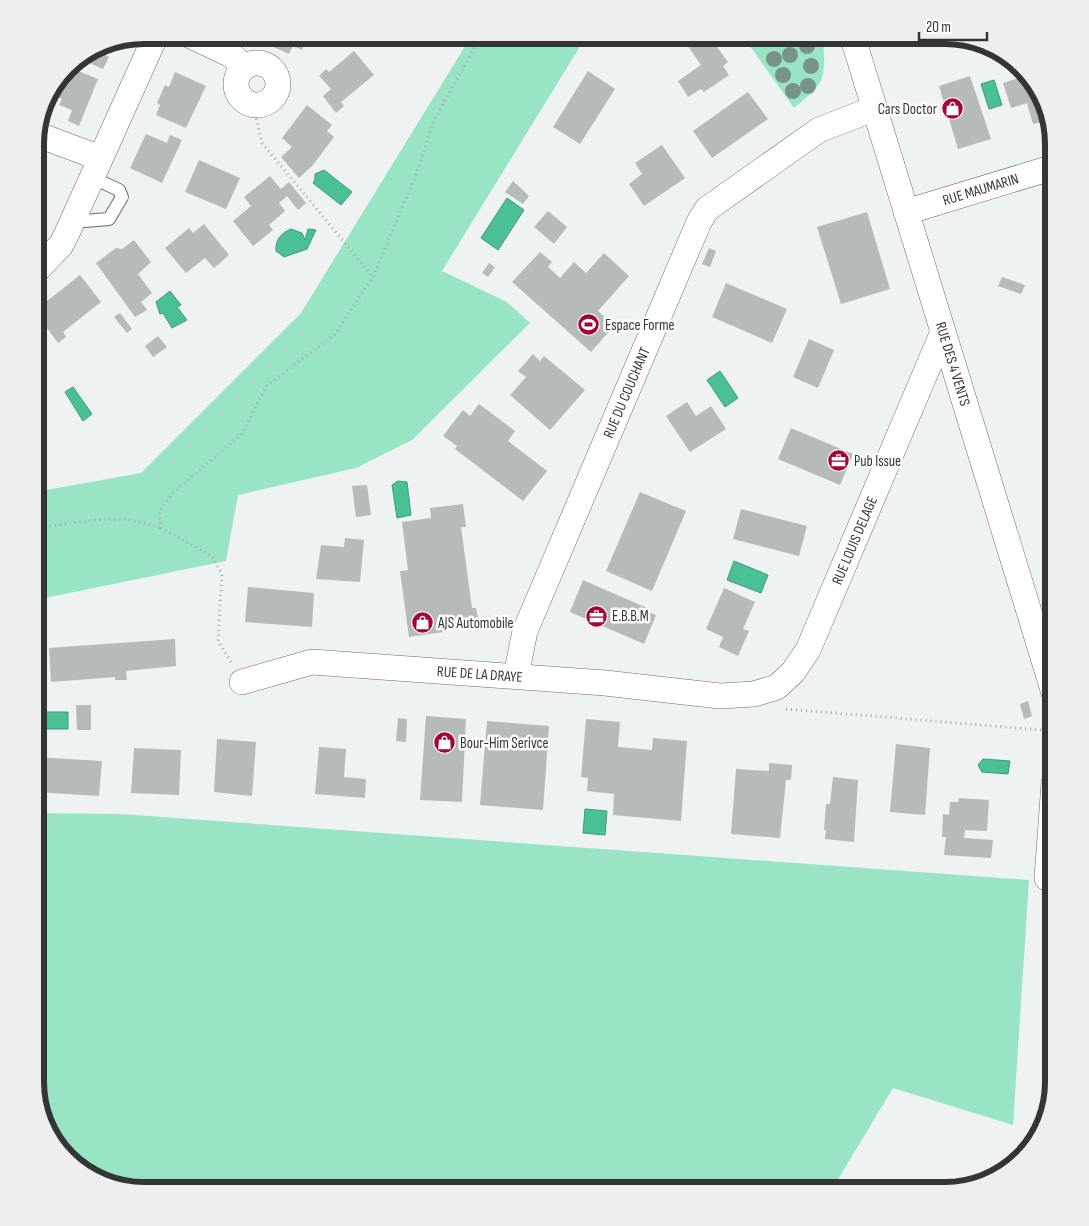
<svg xmlns="http://www.w3.org/2000/svg" width="1089" height="1226" viewBox="0 0 1089 1226" font-family="'Sofia Sans Condensed',sans-serif">
<rect width="100%" height="100%" fill="#eef2f0"/>
<!-- green -->
<path fill="#99e5c3" d="M472,35H587L442,271L507,302L530,323L412,440L356,468L238,495L226,561L35,600V492L141,473L301,313Z
M742,35H823C825,78 828,81 794,108Z
M35,813L121,814L1029,880L1013,1125L893,1088L831,1191H144L95,1180L57,1148L35,1082Z"/>
<!-- water -->
<path fill="#4ac194" stroke="#439778" d="M994,80L1002,105L989,109L981,84Z
M324,170L352,192L341,205L313,183L315,180V174Z
M507,198L524,210L498,250L481,238Z
M291,229L302,233L305,240L308,229L316,230L307,249L284,257L276,251C275,240 281,233 291,229Z
M170,291L181,305L177,307L187,320L172,328L163,313L160,314L156,302Z
M720,371L738,398L725,407L707,380Z
M73,387L92,414L83,421L65,392Z
M398,481L407,482L411,515L397,518L392,485Z
M734,561L768,575L761,593L727,580Z
M37,712H68V729H37Z
M983,759L1010,761L1008,774L982,772L978,765Z
M585,809L607,811L605,835L583,833Z"/>
<!-- building -->
<path fill="#b6bab8" d="M252,35H308L302,50L293,46L289,54L251,37Z
M374,35H397L383,47Z
M702,35H708L728,62L723,66L729,75L704,92L701,89L688,97L678,81L701,65L687,45Z
M107,42L102,53L109,57L103,69L85,61L88,52Z
M354,51L374,75L341,102L344,106L336,113L323,96L331,89L319,76L326,69L329,72Z
M68,67L98,79L79,126L68,121L72,110L59,105L62,99L48,93Z
M1020,67L1032,78L1046,121L1033,124L1027,103L1011,108L1003,83L1019,78L1017,72Z
M588,71L615,89L580,144L553,127Z
M175,72L206,86L186,128L156,115L160,105L157,103L165,85L169,87Z
M970,76L991,139L958,149L939,86Z
M748,92L768,119L712,158L693,131Z
M307,105L332,125L327,131L334,137L313,165L299,178L281,157L292,147L282,138Z
M146,134L167,143L170,135L182,140L162,183L130,168Z
M662,145L685,178L644,206L629,184L642,174L635,163Z
M199,160L240,178L226,209L185,192Z
M270,176L281,189L289,182L306,203L298,210L287,196L279,203L285,211L269,225L273,230L253,246L233,221L251,206L244,197Z
M513,181L529,196L523,204L505,192Z
M548,211L567,227L554,244L534,227Z
M867,212L890,289L841,304L817,227Z
M204,224L229,255L214,268L205,258L186,273L165,248L189,228L193,233Z
M134,240L151,262L138,274L152,293L141,302L147,310L135,317L96,263L116,248L122,249Z
M709,248L716,251L710,267L702,264Z
M540,252L552,262L548,267L560,278L574,262L586,273L604,253L629,276L598,311L614,326L591,352L512,282Z
M489,263L495,267L488,277L482,273Z
M80,275L101,302L63,332L66,337L58,343L38,316L46,310L42,305Z
M1002,277L1025,285L1021,294L998,286Z
M726,283L787,309L772,343L712,317Z
M120,313L132,329L127,333L114,317Z
M1054,318V339L1045,335Z
M158,336L167,347L153,357L145,346Z
M809,339L834,350L818,388L793,377Z
M533,354L540,361L544,356L585,390L550,430L510,395L526,377L518,371Z
M687,402L696,416L711,406L726,429L690,452L666,416Z
M479,404L515,431L508,441L547,471L523,501L455,449L457,446L443,436L463,410L470,416Z
M791,428L853,454L840,485L778,459Z
M367,485L371,515L356,517L352,486Z
M640,492L686,511L652,591L606,571Z
M463,504L466,527H461L472,608H476L478,618L443,632L409,637L400,571L408,570L402,522L431,518L430,508Z
M741,509L807,526L799,556L733,539Z
M345,538L364,540L360,582L316,579L321,545L344,547Z
M583,580L647,608L646,611L656,615L644,644L570,612Z
M248,587L314,593L312,627L245,622Z
M724,588L755,602L743,629L749,631L738,656L719,647L723,637L706,629Z
M175,639L176,666L126,671L127,680H115V677L51,682L49,648Z
M1028,701L1032,716L1024,719L1020,704Z
M76,705H91V730H77Z
M426,716L466,719L462,802L420,800Z
M398,718L407,719L406,742L396,741Z
M586,719L620,722L618,747L652,750L653,738L687,741L681,821L613,815L614,794L587,791L588,778L581,777Z
M487,721L549,726L543,810L480,805Z
M217,739L256,742L252,796L214,792Z
M896,744L930,748L925,815L890,812Z
M319,747L346,749L344,777L366,779L365,798L315,794Z
M134,748L181,750L179,795L131,793Z
M35,757L102,761L99,796L35,792Z
M769,763L792,765L791,780H786L780,838L731,834L736,769L769,771Z
M833,777L858,780L854,842L825,839L826,830H824L826,804H830Z
M959,798L989,800L987,831L965,830L964,838L993,840L991,858L944,855L946,837H942L943,814L949,815L950,802H958Z"/>
<g fill="none" stroke-linecap="round" stroke-linejoin="round">
<defs>
<path id="lane" d="M72,222L109,219L122,197L119,190L91,177"/>
<g id="street">
<path d="M189,35L231,55L245,67"/>
<path id="s1" d="M852,35L1054,693"/>
<circle cx="257" cy="84" r="21"/>
<path d="M36,134L100,158"/>
<path id="s2" d="M906,212L1054,167"/>
<path d="M35,272L61,245L68,231L156,35"/>
<path id="s3" d="M516,676L525,631L699,222L707,209L819,130L873,109"/>
<path id="s4" d="M242,682L312,662L605,683L720,696L754,694L777,687L793,672L808,650L942,334"/>
<path d="M1047,878L1054,783"/>
</g>
</defs>
<!-- lane casing -->
<use href="#lane" stroke="#686c6a" stroke-width="14"/>
<!-- street casing -->
<use href="#street" stroke="#686c6a" stroke-width="26"/>
<!-- path -->
<path stroke="#a5a8a6" stroke-width="3" stroke-dasharray="1 4" stroke-linecap="butt" d="M768,35L771,38
M253,104L262,143L373,277
M35,528L94,520L128,519L161,528
M231,662L218,641L222,574L212,556L161,528L159,512L173,493L242,434L266,386L335,334L373,277L415,177L435,118L482,35
M786,709L1054,731
M1048,899L1054,971
M1033,1142L1050,1101"/>
<!-- lane -->
<use href="#lane" stroke="#fff" stroke-width="12"/>
<!-- street -->
<use href="#street" stroke="#fff" stroke-width="25"/>
</g>
<!-- trees -->
<g fill="#789489">
<circle cx="807" cy="46" r="8"/>
<circle cx="790" cy="55" r="8"/>
<circle cx="774" cy="59" r="8"/>
<circle cx="811" cy="66" r="8"/>
<circle cx="783" cy="75" r="8"/>
<circle cx="808" cy="86" r="8"/>
<circle cx="793" cy="91" r="8"/>
</g>
<!-- icons -->
<defs>
<symbol id="shop-disc" viewBox="-11 -11 22 22"><circle r="9.5" fill="#a30536" stroke="#fcfffe"/><path d="M-5-2.5h2.3a2.7 3.5 0 0 1 5.4 0H5L5.5 6h-11ZM-1.5-2.5h3a1.5 2.3 0 0 0-3 0Z" fill="#fff"/></symbol>
<symbol id="stadium-disc" viewBox="-11 -11 22 22"><circle r="9.5" fill="#a30536" stroke="#fcfffe"/><path d="M0-5a6.5 5 0 1 0 0 10a6.5 5 0 1 0 0-10ZM-3.5-1.8h7v3.6h-7Z" fill="#fff"/></symbol>
<symbol id="office-disc" viewBox="-11 -11 22 22"><circle r="9.5" fill="#a30536" stroke="#fcfffe"/><path d="M-6-3h4V-5.5h4V-3h4V5H-6ZM-1-4.5V-3h2v-1.5ZM-6 0V1H6V0Z" fill="#fff"/></symbol>
</defs>
<g fill-rule="evenodd">
<use href="#shop-disc" x="940" y="96" width="25" height="25"/>
<use href="#stadium-disc" x="576" y="312" width="25" height="25"/>
<use href="#office-disc" x="826" y="448" width="25" height="25"/>
<use href="#office-disc" x="584" y="604" width="25" height="25"/>
<use href="#shop-disc" x="410" y="610" width="25" height="25"/>
<use href="#shop-disc" x="432" y="730" width="25" height="25"/>
</g>
<g text-anchor="middle" stroke-width="5" stroke-linejoin="round" paint-order="stroke">
<!-- poi labels -->
<g font-size="15" fill="#343635" stroke="#fcfffe" text-anchor="start">
<text x="937" y="114" text-anchor="end">Cars Doctor</text>
<text x="605" y="330">Espace Forme</text>
<text x="854" y="466">Pub Issue</text>
<text x="612" y="621">E.B.B.M</text>
<text x="438" y="628">AJS Automobile</text>
<text x="460" y="748">Bour-Him Serivce</text>
</g>
<!-- street labels -->
<g font-size="15" fill="#343635" stroke="#fcfffe">
<text dy="5" stroke="none"><textPath href="#s2" startOffset="78">RUE MAUMARIN</textPath></text>
<text dy="5" stroke="none"><textPath href="#s1" startOffset="344">RUE DES 4 VENTS</textPath></text>
<text dy="5" stroke="none"><textPath href="#s3" startOffset="305">RUE DU COUCHANT</textPath></text>
<text dy="5" stroke="none"><textPath href="#s4" startOffset="708">RUE LOUIS DELAGE</textPath></text>
<text dy="5" stroke="none"><textPath href="#s4" startOffset="241">RUE DE LA DRAYE</textPath></text>
</g>
</g>
<!-- crop -->
<path d="M0 0H1089V1226H0ZM144 44H945A100 100 0 0 1 1045 144V1082A100 100 0 0 1 945 1182H144A100 100 0 0 1 44 1082V144A100 100 0 0 1 144 44Z" fill="#ecefee" fill-rule="evenodd"/>
<path fill="none" stroke="#343635" stroke-width="6" d="M144 44H945A100 100 0 0 1 1045 144V1082A100 100 0 0 1 945 1182H144A100 100 0 0 1 44 1082V144A100 100 0 0 1 144 44Z"/>
<!-- scale -->
<path d="M919 32v8h68v-8" fill="none" stroke="#343635" stroke-width="2.5"/>
<text x="926" y="32" font-size="15" fill="#343635" stroke="#fcfffe" stroke-width="4" paint-order="stroke">20 m</text>
</svg>
